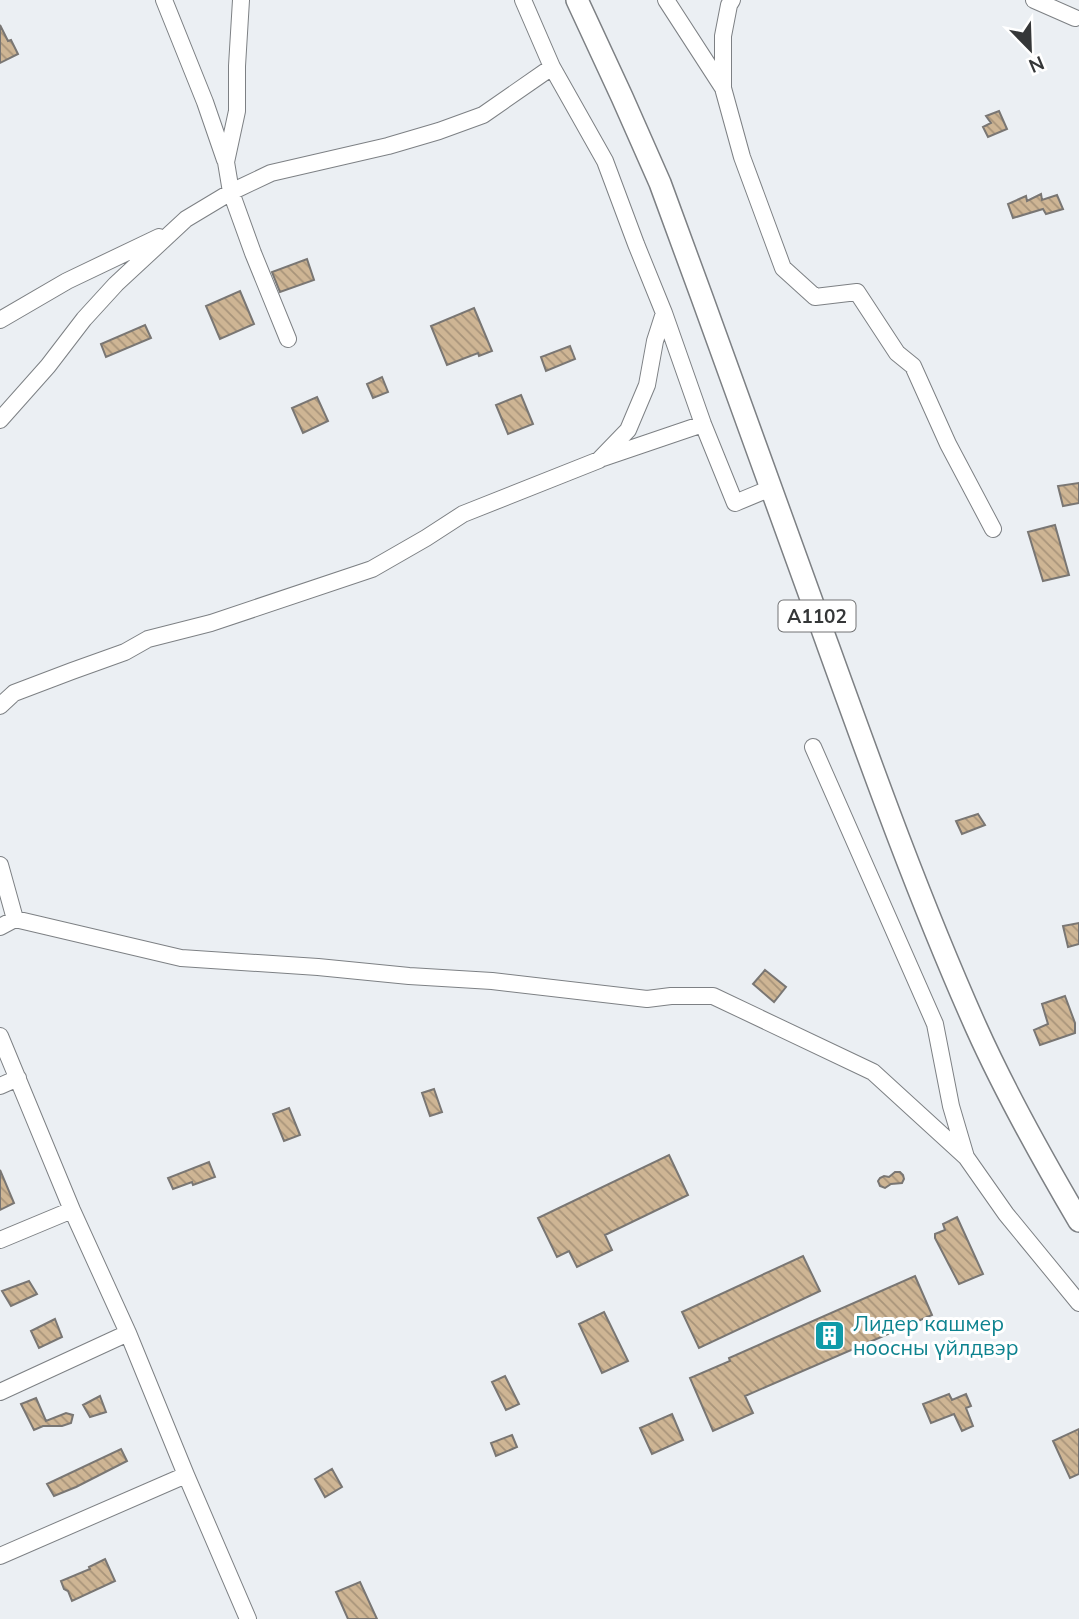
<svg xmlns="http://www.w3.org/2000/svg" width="1079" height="1619" viewBox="0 0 1079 1619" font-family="Mulish,sans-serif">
<defs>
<pattern id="building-back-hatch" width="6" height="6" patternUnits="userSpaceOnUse" patternTransform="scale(1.75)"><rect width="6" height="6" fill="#ceb594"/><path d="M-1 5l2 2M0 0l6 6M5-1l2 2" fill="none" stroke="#a8947a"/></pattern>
</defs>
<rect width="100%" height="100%" fill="#ebeff3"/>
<!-- building -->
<path fill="url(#building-back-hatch)" stroke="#797673" stroke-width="2" d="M0,25L8,41L11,40L18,54L0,63Z
M999,111L1007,129L988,137L983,127L991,123L986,116Z
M1041,194L1042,200L1057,195L1063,209L1046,214L1043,209L1013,218L1008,204L1026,196L1027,201Z
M307,259L314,280L280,292L272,272Z
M240,291L254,324L220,339L206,306Z
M474,308L492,351L479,356L478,353L447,365L431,326Z
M145,325L151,338L106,357L101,344Z
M570,346L575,359L546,371L541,357Z
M382,377L388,392L373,398L367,384Z
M521,395L533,424L508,434L496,405Z
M317,397L328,421L303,433L292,408Z
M1079,483V503L1063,506L1058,486Z
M1055,525L1069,575L1043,581L1028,532Z
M978,814L985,825L962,834L956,821Z
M1079,923V944L1068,947L1063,926Z
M765,970L786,987L774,1002L753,984Z
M1065,996L1075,1023V1033L1040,1045L1034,1030L1048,1024L1042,1004Z
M434,1089L442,1112L430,1116L422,1093Z
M289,1108L300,1135L284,1141L273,1114Z
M669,1155L688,1195L605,1235L612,1250L577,1267L569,1251L557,1257L538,1218Z
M209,1162L215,1177L193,1185L192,1182L173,1189L168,1178Z
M0,1170L14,1203L0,1210Z
M895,1172H900L903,1175L904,1179L902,1183L891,1184L885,1188L880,1186L878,1181L880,1178L884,1176L889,1177Z
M957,1217L983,1274L959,1284L935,1238V1234L945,1230L943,1224Z
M803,1256L820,1291L699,1348L682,1312Z
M915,1276L932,1315L745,1396L753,1413L713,1431L690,1378L730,1361L729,1358Z
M29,1281L37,1294L11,1306L2,1291Z
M604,1312L628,1361L602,1373L579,1324Z
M55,1319L62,1337L39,1348L31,1331Z
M505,1376L519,1404L506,1410L492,1382Z
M949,1394L952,1400L966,1394L971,1406L966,1408L973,1426L962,1431L954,1414L931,1423L923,1404Z
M100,1396L106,1412L90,1417L83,1405Z
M36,1398L46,1421L66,1413L73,1415L71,1423L62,1426H43L34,1430L21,1404Z
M672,1414L683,1440L652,1454L640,1428Z
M1079,1429V1474L1070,1478L1053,1441Z
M512,1435L517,1447L496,1456L491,1443Z
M121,1449L127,1461L76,1487L54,1496L47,1484Z
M332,1469L342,1487L325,1497L315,1479Z
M105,1559L115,1581L72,1601L68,1591L64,1589L61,1581L90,1569L89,1567Z
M360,1582L377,1619H348L336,1592Z"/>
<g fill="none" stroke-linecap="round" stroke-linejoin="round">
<defs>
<path id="minor" d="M164,0L205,102L225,160
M241,0L237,66V111L226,162L231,192L253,253L288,339
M523,0L552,67L605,161L636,244L664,313L703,424L735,503L771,488
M666,0L723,88
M732,0L729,5L723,36V88L742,157L783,268L815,297L857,292L897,353L913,366L948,444L993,529
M1034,0L1075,18
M0,320L67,281L159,237
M0,420L48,366L84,319L116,284L186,219L231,192L271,173L388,146L439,131L483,115L552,67
M603,458L703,424
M0,706L14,693L72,671L125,652L148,639L211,623L372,569L426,538L463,514L599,460L628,430L647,385L655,341L664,313
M813,747L935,1024L951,1106L966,1157L1006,1214L1079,1303
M0,865L15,919
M0,927L15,919L181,958L318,967L409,976L492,981L647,999L671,996H713L873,1072L966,1157
M0,1036L72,1210L128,1333L186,1475L248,1619
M0,1086L18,1078
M0,1240L72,1210
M0,1392L128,1333
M0,1556L186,1475"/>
<path id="major" d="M577,0L622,97L660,183C712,324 763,465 814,607C865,748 915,890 976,1027C1006,1094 1042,1158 1079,1221"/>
</defs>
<!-- minor casing -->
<use href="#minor" stroke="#7d8084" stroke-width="18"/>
<!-- major casing -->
<use href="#major" stroke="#7d8084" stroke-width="24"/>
<!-- minor -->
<use href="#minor" stroke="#fff" stroke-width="16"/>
<!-- major -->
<use href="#major" stroke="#fff" stroke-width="21"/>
</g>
<!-- icons -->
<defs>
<symbol id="building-square" viewBox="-11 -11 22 22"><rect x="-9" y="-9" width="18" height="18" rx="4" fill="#0f9aa8" stroke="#fff"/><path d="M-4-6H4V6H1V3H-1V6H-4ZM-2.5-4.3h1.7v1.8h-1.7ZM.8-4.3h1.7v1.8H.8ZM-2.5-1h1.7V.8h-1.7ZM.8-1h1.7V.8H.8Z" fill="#fff"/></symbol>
</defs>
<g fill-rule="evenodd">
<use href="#building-square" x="812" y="1318" width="35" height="35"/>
</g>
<g text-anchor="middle" stroke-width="6" stroke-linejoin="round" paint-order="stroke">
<!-- shield labels -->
<rect fill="#fff" stroke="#727374" stroke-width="2" x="778.5" y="600.5" width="77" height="31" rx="5"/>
<g font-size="19" font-weight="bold" fill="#353738">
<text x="817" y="623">A1102</text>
</g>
<!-- culture labels -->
<g font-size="21" fill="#0d838f" stroke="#fff" text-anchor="start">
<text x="853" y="1331">Лидер кашмер<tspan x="853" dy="24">ноосны үйлдвэр</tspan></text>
</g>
</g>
<!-- north arrow -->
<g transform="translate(1030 49) rotate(157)" stroke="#ffffff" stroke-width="5" paint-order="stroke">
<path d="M0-5L12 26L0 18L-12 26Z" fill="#353738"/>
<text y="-10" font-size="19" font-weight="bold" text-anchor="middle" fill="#353738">N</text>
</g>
</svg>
